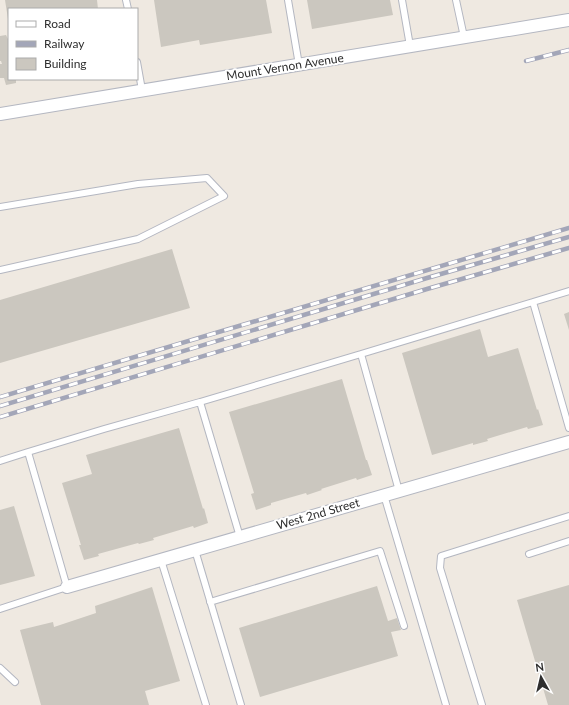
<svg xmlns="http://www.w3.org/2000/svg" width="569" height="705" viewBox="0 0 569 705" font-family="Lato,sans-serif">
<rect width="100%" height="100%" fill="#efe9e1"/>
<!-- building -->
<path fill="#cbc7bf" d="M5,0H97L98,9H9V19H8Z
M154,0H266L272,33L200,45L199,40L161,47Z
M307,0H390L393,15L312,29Z
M6,35L8,39L9,45V79H16V83L6,85L4,78H0V64H2L1,61H0V36Z
M172,249L190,308L0,363V300Z
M569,312V330L564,314Z
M480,329L488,357L518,348L537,410L538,409L543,425L528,429L527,427L487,439L488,441L473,445V443L432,455L402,353Z
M342,379L366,460H367L372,475L357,480L356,478L321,489L322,490L307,495L306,493L271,503V505L256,510L251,494L254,493L229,412Z
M179,428L203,509L204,508L208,523L194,528L193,526L153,538L154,540L139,544L138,543L98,554L99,556L84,560L79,545H81L62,483L92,474L86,455Z
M14,506L35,576L0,585V510Z
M569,585V705H548L517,600Z
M377,586L388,621L397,618L401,630L391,632L398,656L260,697L239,628Z
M152,587L180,681L145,691L149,705H41L20,630L53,622L54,627L96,613L95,606Z"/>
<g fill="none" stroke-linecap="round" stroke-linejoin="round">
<defs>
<path id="lane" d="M126,0L128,9
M288,0L299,65
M402,0L410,46
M456,0L464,37
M137,62L142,90
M0,207L138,184L207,178L224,196L138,239L0,270
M569,291L533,302L569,428
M0,461L28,452
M399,491L361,354L533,302
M384,495L446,705
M240,537L200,402L361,354
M195,550L241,705
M529,554L569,541
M161,560L206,705
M210,602L380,551L404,626
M0,609L67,587L28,452L104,429L200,402
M0,668L15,682
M482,705L440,568L441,556L569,516"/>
<path id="street" d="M0,114L569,20
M67,587L569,442"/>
</defs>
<!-- lane casing -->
<use href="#lane" stroke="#b4b7c1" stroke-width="8"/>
<!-- street casing -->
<use href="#street" stroke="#b4b7c1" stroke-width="14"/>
<!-- lane -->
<use href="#lane" stroke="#fff" stroke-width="6"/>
<!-- street -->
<use href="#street" stroke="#fff" stroke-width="12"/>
<defs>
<path id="rail" d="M526,61L569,50
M0,397L569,228
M0,406L427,278L569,237
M0,417L427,289L569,248"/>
</defs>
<!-- rail casing -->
<use href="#rail" stroke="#a3a6b8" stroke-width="4.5"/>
<!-- rail -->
<use href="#rail" stroke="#fff" stroke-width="3" stroke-dasharray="9" stroke-linecap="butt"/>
</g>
<g text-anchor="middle" stroke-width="4" stroke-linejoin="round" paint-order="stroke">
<!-- street labels -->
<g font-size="12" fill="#2e2e2e" stroke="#fff">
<text transform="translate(285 67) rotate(-9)" y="4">Mount Vernon Avenue</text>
<text transform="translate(318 514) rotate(-16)" y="4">West 2nd Street</text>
</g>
</g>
<!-- legend -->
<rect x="8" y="8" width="130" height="72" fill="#ffffff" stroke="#ababab"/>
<rect x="16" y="21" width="20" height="6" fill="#ffffff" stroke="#ababab"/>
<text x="44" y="28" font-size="12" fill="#2e2e2e">Road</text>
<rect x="16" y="41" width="20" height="6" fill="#a3a6b8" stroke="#ababab"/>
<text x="44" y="48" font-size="12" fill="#2e2e2e">Railway</text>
<rect x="16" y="58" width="20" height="12" fill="#cbc7bf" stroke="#ababab"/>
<text x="44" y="68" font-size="12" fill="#2e2e2e">Building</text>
<!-- north arrow -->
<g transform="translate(541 677) rotate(352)" stroke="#ffffff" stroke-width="3" paint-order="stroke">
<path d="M0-3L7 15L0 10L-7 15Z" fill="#2e2e2e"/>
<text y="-6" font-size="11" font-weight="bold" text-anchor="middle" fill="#2e2e2e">N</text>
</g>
</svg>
